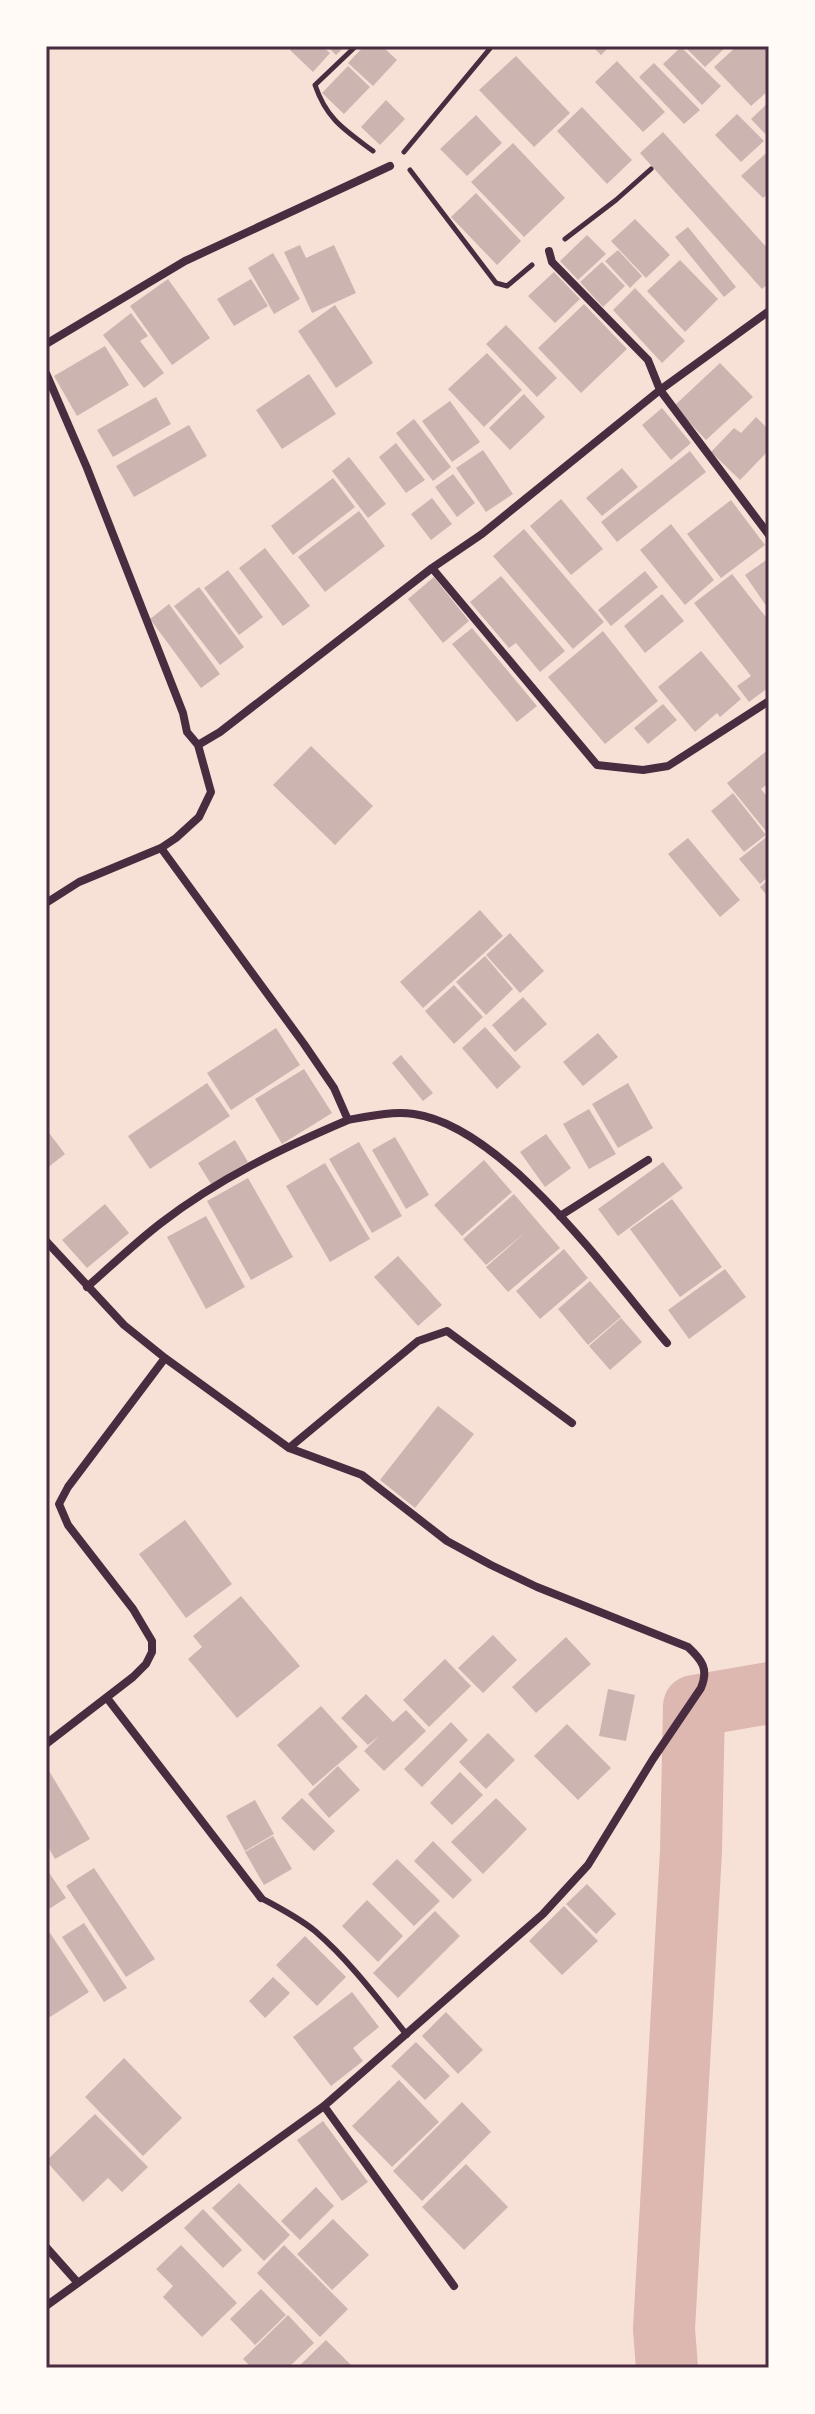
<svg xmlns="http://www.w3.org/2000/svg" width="815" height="2414" viewBox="0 0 815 2414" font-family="'Space Grotesk',sans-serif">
<rect width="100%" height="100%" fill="#f7e1d7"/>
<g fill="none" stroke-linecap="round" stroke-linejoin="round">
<!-- river -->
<path stroke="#dcb8b0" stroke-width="62" d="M667,2368L664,2329L691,1851L694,1706L769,1693"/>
</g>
<!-- building -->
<path fill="#ccb4b1" d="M294,46H322L330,53L313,72L290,50Z
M327,46H345L336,55Z
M364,46H382L397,60L373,86L348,63Z
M592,46H610L601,55Z
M684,46H727L705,67Z
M737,46H769V90L751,106L714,67Z
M681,47L721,86L702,105L663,64Z
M516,56L570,113L534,147L479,90Z
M617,61L665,112L643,132L595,82Z
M654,63L700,110L684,124L639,77Z
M348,66L370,87L344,114L322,93Z
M386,100L405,119L380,145L361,127Z
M769,102V138L751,119Z
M582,107L632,160L607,184L557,131Z
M737,114L764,141L741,162L715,135Z
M476,115L502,143L467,176L440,149Z
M663,132L769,250V283L762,289L640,153Z
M513,143L565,198L524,237L471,182Z
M765,154L769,158V192L763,198L741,176Z
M476,193L521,241L497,265L451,217Z
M635,219L670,255L646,278L611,241Z
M688,227L736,287L724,297L675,237Z
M587,235L606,254L578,280L560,261Z
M300,245L306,258L334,245L356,293L312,313L284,252Z
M618,250L642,276L630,288L605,261Z
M273,253L300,299L274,314L248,268Z
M680,260L718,299L685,332L647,291Z
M602,262L625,286L603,307L580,282Z
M554,272L580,299L555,323L528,296Z
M168,279L210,338L172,365L130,306Z
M251,279L268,306L234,326L217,299Z
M635,288L685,341L662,363L613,310Z
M584,304L627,349L581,393L538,348Z
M335,305L373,363L336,388L298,331Z
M131,313L148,336L140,341L164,373L144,388L103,335Z
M506,325L557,378L537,397L486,344Z
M105,346L129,385L77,416L54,376Z
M487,353L522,390L484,427L448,389Z
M720,363L753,397L706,440L674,406Z
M309,374L336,414L282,449L256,410Z
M524,394L545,417L510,450L489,428Z
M156,397L171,424L113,457L97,430Z
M450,401L480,442L452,462L422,421Z
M662,408L691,443L671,460L642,425Z
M756,417L769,430V450L740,480L711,452L734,428L741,433Z
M414,419L451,467L433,481L396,433Z
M189,425L207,456L134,497L116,466Z
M396,443L425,480L406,493L379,457Z
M483,450L513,494L486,512L456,468Z
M690,451L706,472L617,542L601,522Z
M349,457L386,504L368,518L332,471Z
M622,468L638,487L602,516L586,498Z
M453,474L475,503L457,517L435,487Z
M333,478L355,507L293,555L271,526Z
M432,498L452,524L431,540L411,514Z
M561,499L603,549L571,575L530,526Z
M731,500L765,545L721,578L687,534Z
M359,511L385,546L325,592L298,557Z
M671,524L714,580L685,605L640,550Z
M524,529L604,622L573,649L493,556Z
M265,548L310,606L283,626L239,568Z
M769,558V610L745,575Z
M228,570L263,617L239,635L204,588Z
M645,571L658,587L611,626L598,610Z
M732,574L769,621V687L749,702L737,686L751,676L694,603Z
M501,576L565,651L540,672L516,643L509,648L470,602Z
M434,577L469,621L443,643L408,599Z
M199,587L244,647L220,665L174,606Z
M662,594L684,621L645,653L624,626Z
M169,604L220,674L201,688L150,619Z
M472,628L537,706L517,722L452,644Z
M603,631L658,701L605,744L548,677Z
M701,651L741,699L720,717L717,713L695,732L658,687Z
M663,704L677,720L648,744L634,728Z
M311,746L373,806L335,845L273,785Z
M769,749V783L761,789L769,799V876L760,884L739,859L769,835L727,783Z
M733,793L766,835L744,852L711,811Z
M688,838L740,900L720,917L668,854Z
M769,879V898L760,887Z
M480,910L503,936L423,1008L400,982Z
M510,933L544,971L520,993L486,955Z
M485,956L513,989L486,1015L456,982Z
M454,985L483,1017L454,1044L425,1011Z
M523,997L547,1024L515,1052L492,1025Z
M485,1027L521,1067L497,1089L462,1048Z
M276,1028L300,1065L231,1110L207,1073Z
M598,1033L618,1057L583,1086L563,1062Z
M401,1055L433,1093L423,1101L392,1063Z
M304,1069L332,1113L282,1144L255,1099Z
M207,1083L230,1116L150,1169L128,1136Z
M628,1083L653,1128L618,1148L592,1104Z
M589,1109L616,1154L589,1169L563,1124Z
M46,1129L65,1154L46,1169Z
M546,1134L571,1168L545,1187L520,1152Z
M395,1137L429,1195L406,1209L372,1150Z
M235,1140L248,1162L211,1184L198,1163Z
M359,1142L402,1216L372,1233L329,1159Z
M484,1160L512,1192L462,1236L434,1205Z
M663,1162L683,1188L618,1236L598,1209Z
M325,1163L370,1239L330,1262L286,1186Z
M248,1178L293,1257L251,1280L207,1201Z
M514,1194L560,1248L508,1292L486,1267L527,1231L486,1265L463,1239Z
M672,1199L722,1267L680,1297L630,1229Z
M105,1204L129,1233L87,1268L62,1240Z
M206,1216L245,1287L206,1309L167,1237Z
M564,1249L588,1278L540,1319L516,1291Z
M398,1256L442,1305L418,1326L374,1277Z
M725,1269L746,1297L689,1339L668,1310Z
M590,1281L621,1317L588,1345L558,1309Z
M621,1318L642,1342L610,1370L589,1346Z
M438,1406L474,1434L415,1508L380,1480Z
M185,1520L232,1584L186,1618L139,1554Z
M241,1596L300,1666L237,1718L188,1659L202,1647L193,1636Z
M493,1635L517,1660L483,1693L458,1668Z
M566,1637L591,1664L536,1713L512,1687Z
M445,1659L471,1686L429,1727L403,1700Z
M608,1689L635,1695L626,1741L599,1736Z
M366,1694L393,1722L406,1710L426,1731L384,1771L364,1751L379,1736L368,1745L341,1718Z
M321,1706L358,1747L313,1786L277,1745Z
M451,1722L468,1740L422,1787L404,1769Z
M567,1724L611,1768L578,1800L534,1756Z
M488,1733L515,1760L486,1789L459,1762Z
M46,1766L90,1839L55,1859L46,1843Z
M338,1766L360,1790L329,1818L308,1794Z
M460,1772L483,1795L452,1825L430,1803Z
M302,1798L335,1831L314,1851L281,1818Z
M496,1798L527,1829L483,1874L451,1842Z
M255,1800L274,1834L245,1851L226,1816Z
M273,1836L292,1869L264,1885L245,1852Z
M433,1841L472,1880L453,1899L414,1861Z
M397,1859L440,1901L414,1926L372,1884Z
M46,1868L66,1898L46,1911Z
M94,1868L155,1959L126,1977L66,1886Z
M587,1884L616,1914L596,1934L566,1904Z
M367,1900L403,1936L378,1962L342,1926Z
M564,1906L598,1941L562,1975L529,1941Z
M435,1911L460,1936L398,1998L373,1973Z
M84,1923L127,1988L104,2002L62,1937Z
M50,1933L89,1992L50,2017L46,2012V1935Z
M305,1936L346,1977L317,2006L276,1965Z
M273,1977L290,1993L265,2018L249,2001Z
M352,1992L379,2027L353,2048L363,2061L331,2086L293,2037Z
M446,2012L483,2050L458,2074L422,2036Z
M416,2042L450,2076L425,2100L391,2066Z
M124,2058L182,2118L143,2156L85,2097Z
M399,2080L439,2122L392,2167L352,2126Z
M462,2102L491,2132L422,2201L393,2171Z
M95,2114L148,2167L122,2192L108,2178L83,2202L46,2161Z
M323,2121L368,2182L342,2201L297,2140Z
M466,2164L508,2207L464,2250L422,2207Z
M239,2183L290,2235L264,2261L212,2208Z
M316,2187L334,2206L300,2240L281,2221Z
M203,2209L242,2250L223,2268L184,2228Z
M333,2219L369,2255L332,2290L297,2254Z
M181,2245L237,2303L202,2337L163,2297L173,2286L156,2269Z
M284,2245L348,2309L320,2337L257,2273Z
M261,2289L286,2315L255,2345L230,2319Z
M288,2315L314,2343L288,2368H252L243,2359Z
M326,2340L354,2368H297Z"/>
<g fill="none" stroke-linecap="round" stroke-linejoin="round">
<!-- path -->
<path stroke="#4a2c40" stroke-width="5" d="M356,46L315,85C327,120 345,130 373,151
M404,152L492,46
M410,170L496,283L507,286L532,265
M565,239L616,200L651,169"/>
<!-- service -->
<path stroke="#4a2c40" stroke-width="6" d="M261,1898C280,1908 299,1918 315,1931C350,1961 378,1999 407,2035"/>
<!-- minor -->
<path stroke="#4a2c40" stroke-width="8" d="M549,251L552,262L648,360L660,390L769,535
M46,344L185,261L390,166
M46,373L87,468L183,713L187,732L198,745L211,792L199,817L176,838L161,848L79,882L46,903
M432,568L597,765L643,770L668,766L769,701
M198,745L220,732L432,568L482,534L660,390L769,311
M348,1120C370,1116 392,1111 414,1114C505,1127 609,1275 667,1343
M560,1216L648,1160
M46,1241L124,1325L165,1358L289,1448L362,1475L447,1541L491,1565L537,1587L688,1647C702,1660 709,1669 701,1688L653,1759L588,1865L543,1914L324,2106L46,2306
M87,1287C111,1266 135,1243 161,1223C218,1179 282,1148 348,1120L334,1088L304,1044L161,848
M289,1448L418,1341L447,1331L572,1423
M107,1698L261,1898
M46,1744L133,1677L146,1664L152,1652V1641L133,1609L68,1525L59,1504L68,1487L165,1358
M324,2106L454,2286
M46,2247L78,2283"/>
</g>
<!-- border -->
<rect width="815" height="2414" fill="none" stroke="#fffaf5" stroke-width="96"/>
<rect x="48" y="48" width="719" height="2318" fill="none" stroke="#4a2c40" stroke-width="3"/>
</svg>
